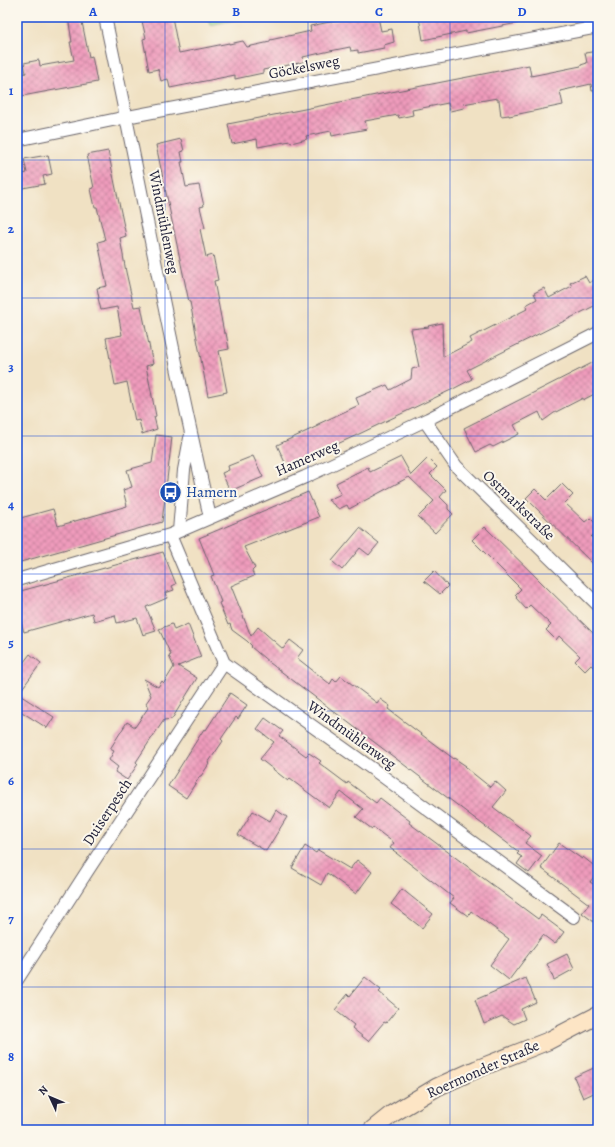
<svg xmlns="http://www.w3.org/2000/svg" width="615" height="1147" viewBox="0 0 615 1147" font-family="Alegreya,serif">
<defs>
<pattern id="building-cross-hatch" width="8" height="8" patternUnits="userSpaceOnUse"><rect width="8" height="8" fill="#ef9bbc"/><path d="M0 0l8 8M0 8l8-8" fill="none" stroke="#c17e9a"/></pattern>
</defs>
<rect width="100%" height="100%" fill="#fbf7ec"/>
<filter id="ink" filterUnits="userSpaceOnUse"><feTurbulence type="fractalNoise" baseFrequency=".025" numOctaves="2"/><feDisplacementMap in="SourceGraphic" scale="8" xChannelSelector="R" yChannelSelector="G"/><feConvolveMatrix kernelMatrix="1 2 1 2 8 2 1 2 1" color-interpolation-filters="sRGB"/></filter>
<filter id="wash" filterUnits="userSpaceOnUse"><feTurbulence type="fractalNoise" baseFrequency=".012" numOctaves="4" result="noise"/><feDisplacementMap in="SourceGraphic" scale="16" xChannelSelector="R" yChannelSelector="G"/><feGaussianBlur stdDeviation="0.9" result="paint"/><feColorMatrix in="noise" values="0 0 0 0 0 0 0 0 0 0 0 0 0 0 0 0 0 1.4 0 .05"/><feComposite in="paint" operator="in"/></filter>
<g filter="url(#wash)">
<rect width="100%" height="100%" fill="#f0e1c3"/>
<!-- grass -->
<path fill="#9fdc90" stroke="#607f66" d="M208,17H248L210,25Z"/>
<g id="blocks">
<!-- building -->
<path fill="url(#building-cross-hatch)" d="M68,17H81L89,57L92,56L97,82L17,97V75L26,73L24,63L39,60L40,66L74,60L70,42H72Z
M141,17H172L179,53L229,43V44L243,41L247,47L270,42V40L311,31L310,26L355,17H378L381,31L392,29L394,42L384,45V48L358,53V50L351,51L350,47L330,51L303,57L304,62L263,70V73L235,79V75L170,88L168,79L161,81L158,69L149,71L143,39L146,38Z
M419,17H517L518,23L466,33V31L423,40Z
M598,51V90L592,91L591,84L560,91L563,105L509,116V115L501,116L499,100H497V98L463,104L464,108L450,111L448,103L412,110L413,115L399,118L398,115L365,121L367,129L346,133L332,136L331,131L306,136L307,139L291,143L290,141L258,147L257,139L232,144L228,124L529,65L531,76L581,66V65L587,63L585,53Z
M181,139L184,151L181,152L183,162H181L186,187L199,185L204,206L200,207L205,228L200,229L206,257L213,255L218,280L214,281L224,333H226L229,349L219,351L227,392L208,396L190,302H189L156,145Z
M108,151L126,236L120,238L126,272L134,307L141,306L153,364L146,366L156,416L154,417L157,429L142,434L139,420L135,421L127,382L115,385L106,338L122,335L117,307L101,310L98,298H99L97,288L107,286L98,242L105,240L97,207H95L91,189L94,188L87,155Z
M48,155L52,174L43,176L45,184L17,189V175L27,173L24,159Z
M585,276L589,283L598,278V304L467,370L472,379L453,389L357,435L287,467L277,445L320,425H316L359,405L356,398L387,385L390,390L411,379L412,369L419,367L411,329L429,327L428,326L442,323L443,357L472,342L470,338L527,309L526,305L537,299L534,293L544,288L549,298L572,286L570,283Z
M598,360V392L583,400V398L554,413L543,421L539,412L514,425L519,434L493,447L490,445L476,452L464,428Z
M156,435L172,437L162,522L17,563V519L53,509L58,526L127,506L123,490L132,487L127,470L152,463Z
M253,456L263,477L230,491L222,473L229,470L228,466Z
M401,457L411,475L428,458L437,467L430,474L446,490L440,497L448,505V509L453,514L435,533L418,517L434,501L409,477L349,509L347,505L339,509L328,500L341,494L336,483L368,467L370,472Z
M562,484L573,495L565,503L585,522L590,518L598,526V530L591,537L598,543V569L526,498L535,489L546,500Z
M308,492L319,517L244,547L255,568L252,571L254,576L231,586L251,636L258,627L283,649L290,640L303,650L297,658L330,684L333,679L336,682L341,676L377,703L380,699L390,706L388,709L401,719L454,759V758L466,766L465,767L490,787L495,781L506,791L493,807L531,836L525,843L542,856L529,873L517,864L522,857L517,854L519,852L270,663L251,647L252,646L247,641L232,630L230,624L228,625L219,603L221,602L211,576L214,575L199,538Z
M485,527L598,638V671L591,665L585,671L575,661L580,656L559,636L556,640L546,630L551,625L530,605L526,609L516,598L517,597L515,595L521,589L472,540Z
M360,528L379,543L369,555L360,548L342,570L332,561Z
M163,552L176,584L172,586L174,590L165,593L167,598L146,607L156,631L143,635L137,618L117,623L115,615L94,621L92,613L24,632L17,608V592Z
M434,571L448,586L440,594L424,581Z
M172,624L174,630L188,624L201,657L178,666L197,678L172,719L164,720L151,739L136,762L138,764L127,780L115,772L118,767L109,760L114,751L110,749L127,722L135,727L148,708L146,703L151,696L144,679L158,687L162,681L164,683L174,667L169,656L171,655L159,629Z
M30,654L41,663L18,694L54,717L47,728L17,709V671Z
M230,693L247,705L238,719L236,717L221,739L223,741L208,763L209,764L201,776H200L186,798L168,786L204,729L206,730Z
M265,718L283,731L279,736L306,756L309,753L321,761L319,763L347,784L348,782L376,803L380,798L410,821L409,823L436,843L538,919L541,915L564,932L555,944L543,935L509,980L490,965L509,939L471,911L468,916L450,903L454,898L396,853H397L390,848L394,843L373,827L372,829L356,817L363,809L341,792L329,808L290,779L288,781L260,759L274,742L257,729Z
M276,810L287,817L266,851L238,835L253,811L270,821Z
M559,843L582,859L583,857L598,869V871L590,882L598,887V925L582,913L589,904L541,868Z
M305,846L316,853L318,850L350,869L357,860L372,872L356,894L327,873L321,885L292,868Z
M402,889L433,914L422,928L391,904Z
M567,954L574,969L554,980L547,964Z
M365,977L381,990L379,992L398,1008L386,1023L384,1022L368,1041L352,1028L354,1025L335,1010L348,994L350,996Z
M526,978L536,1002L521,1009L525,1019L514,1024L502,1016L484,1024L475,1000Z
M598,1066V1091L583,1098L574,1077Z"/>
</g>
</g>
<g filter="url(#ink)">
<use href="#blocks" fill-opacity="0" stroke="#6a656b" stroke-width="1"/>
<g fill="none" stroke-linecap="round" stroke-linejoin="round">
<defs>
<path id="street" d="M105,17C141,184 171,352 210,517
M17,140L127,117L598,27
M425,421L456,466L598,605
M179,531L184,470L190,438
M170,535L224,663L381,775L574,917
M17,580L170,535L305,477L428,419L598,333
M17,980L88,870L224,663"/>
<path id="secondary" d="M372,1130L392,1114L437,1087L477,1069L548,1041L598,1015"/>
</defs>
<!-- street casing -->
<use href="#street" stroke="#6a656b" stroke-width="14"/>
<!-- secondary casing -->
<use href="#secondary" stroke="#6a656b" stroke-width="19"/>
<!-- street -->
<use href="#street" stroke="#fff" stroke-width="12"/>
<!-- secondary -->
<use href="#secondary" stroke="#fde5c5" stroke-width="17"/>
</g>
</g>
<!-- grid -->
<path fill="none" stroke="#1d4ed8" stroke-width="1" stroke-opacity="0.55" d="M165,17V1130M308,17V1130M450,17V1130M17,160H598M17,298H598M17,436H598M17,574H598M17,711H598M17,849H598M17,987H598"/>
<!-- icons -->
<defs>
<symbol id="bus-disc" viewBox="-11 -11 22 22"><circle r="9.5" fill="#1a4fb4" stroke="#fbf7ec"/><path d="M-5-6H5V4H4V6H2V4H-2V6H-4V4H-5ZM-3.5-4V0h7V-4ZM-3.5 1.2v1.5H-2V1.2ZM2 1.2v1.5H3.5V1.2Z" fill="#fff"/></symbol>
</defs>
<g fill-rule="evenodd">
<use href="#bus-disc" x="158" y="480" width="25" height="25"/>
</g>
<g text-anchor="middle" stroke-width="4" stroke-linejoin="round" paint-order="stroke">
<!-- street labels -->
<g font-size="15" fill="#22223b" stroke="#fbf7ec">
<text transform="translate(304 67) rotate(-11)" y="5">Göckelsweg</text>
<text transform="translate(164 222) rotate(79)" y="5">Windmühlenweg</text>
<text transform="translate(307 458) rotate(-24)" y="5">Hamerweg</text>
<text transform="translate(519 505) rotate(44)" y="5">Ostmarkstraße</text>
<text transform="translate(352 735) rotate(36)" y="5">Windmühlenweg</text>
<text transform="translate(107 812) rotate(-57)" y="5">Duiserpesch</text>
<text transform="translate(483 1069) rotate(-24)" y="5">Roermonder Straße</text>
</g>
<!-- transit labels -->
<g font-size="15" fill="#164399" stroke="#fbf7ec" text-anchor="start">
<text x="186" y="497">Hamern</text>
</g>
</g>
<!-- margin -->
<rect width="615" height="1147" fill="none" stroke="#fbf7ec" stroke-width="44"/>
<!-- north arrow -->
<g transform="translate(50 1097) rotate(314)" stroke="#fbf7ec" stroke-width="3" paint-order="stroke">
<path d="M0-3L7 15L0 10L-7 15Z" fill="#22223b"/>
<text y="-6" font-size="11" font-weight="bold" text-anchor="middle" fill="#22223b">N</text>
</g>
<rect x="22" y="22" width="571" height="1103" fill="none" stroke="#1d4ed8" stroke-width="1.5"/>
<g font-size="13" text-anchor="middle" font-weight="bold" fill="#1d4ed8">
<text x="93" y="16">A</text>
<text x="236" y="16">B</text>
<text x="379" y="16">C</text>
<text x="522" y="16">D</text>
<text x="11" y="95">1</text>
<text x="11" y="233">2</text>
<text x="11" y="371">3</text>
<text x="11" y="509">4</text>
<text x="11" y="647">5</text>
<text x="11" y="785">6</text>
<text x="11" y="923">7</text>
<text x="11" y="1061">8</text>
</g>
</svg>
